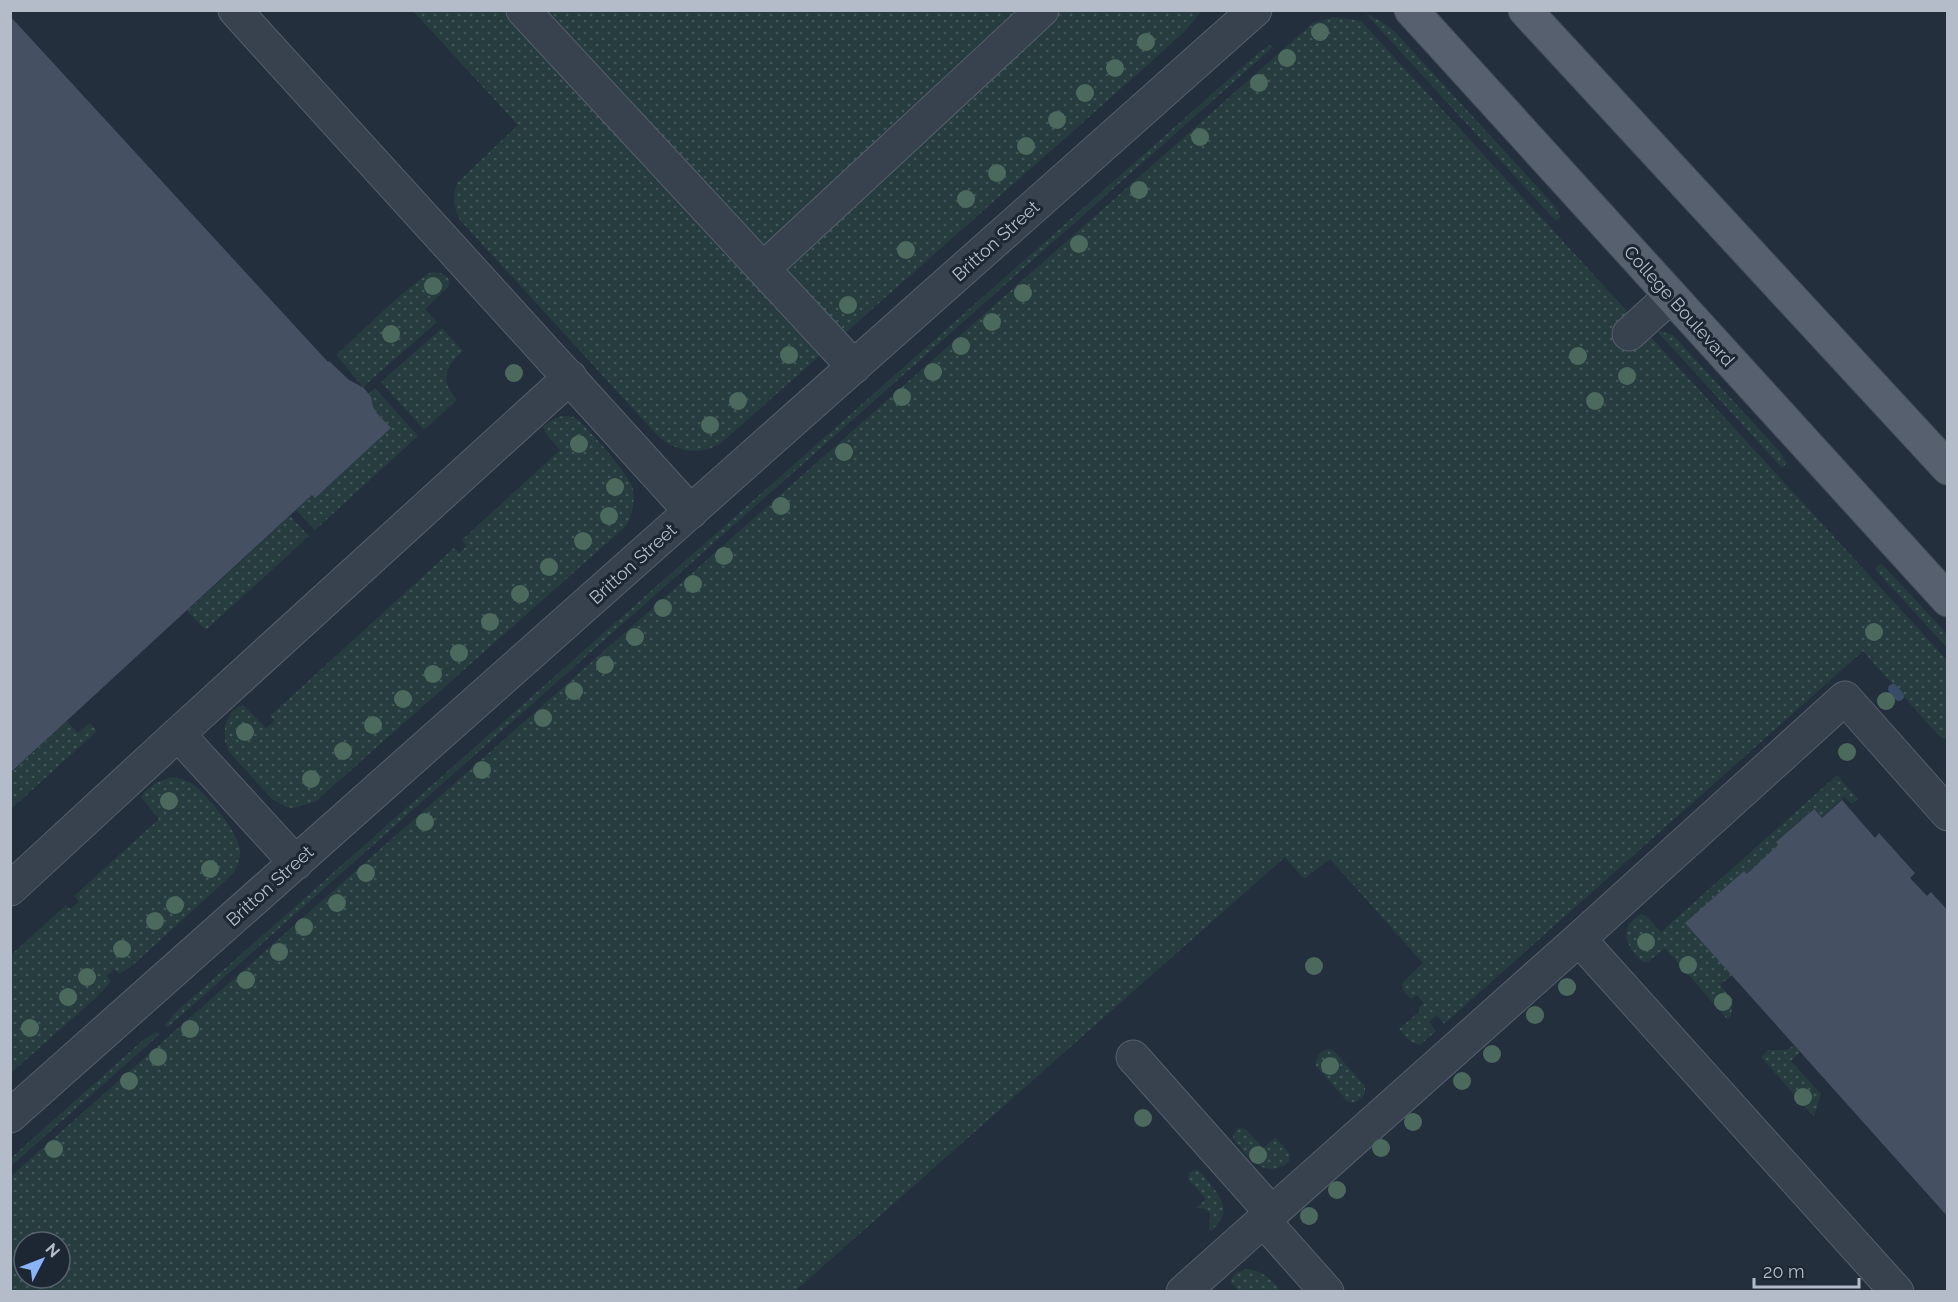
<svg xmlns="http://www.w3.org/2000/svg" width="1958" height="1302" viewBox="0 0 1958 1302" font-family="Raleway,sans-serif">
<defs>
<pattern id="grass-dots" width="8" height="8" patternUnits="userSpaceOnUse" patternTransform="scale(1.5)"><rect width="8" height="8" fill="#263c3f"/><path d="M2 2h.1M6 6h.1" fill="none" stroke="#435659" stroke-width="1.8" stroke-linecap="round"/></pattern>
</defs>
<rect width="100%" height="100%" fill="#242f3e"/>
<!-- grass -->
<path fill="url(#grass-dots)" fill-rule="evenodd" d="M413,11H1202L1185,31L1160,54L720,444C699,456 676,452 658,436L460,220C453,208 452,194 458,182L518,125Z
M1366,14L1379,20L1396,33L1553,204L1561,217L1556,221Z
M1334,17L1361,21L1947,660L1948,737L1945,739L1938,735L1863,651L1444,1024L1437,1015L1429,1022L1436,1031L1420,1045L1411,1042L1399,1029L1420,1011L1418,1008L1424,1003L1417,995L1411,999L1403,990L1402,985L1404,981L1423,963L1330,859L1305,878L1301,876L1285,857L795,1291H11L10,1177L1313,23ZM24,1242H60V1278H24Z
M1270,45L1273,47L168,1027L165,1025L176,1012L1257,54Z
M433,272C442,272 453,277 448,287L425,309L437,322L363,387L336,355L396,299L427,274Z
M442,328L463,351C445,367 439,380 457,400L424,430L381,382Z
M1656,330L1673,335L1779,451L1787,463L1782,468Z
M375,388L418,436L315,530L296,510L312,495L316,497L391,428L364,398Z
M562,416C566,416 572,416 575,418C585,424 629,475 632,486C636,499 633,514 626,526L315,802L293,808L286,807L272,799L229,752L225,742V725L231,713L238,707L243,705L266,728L275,721L270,716L454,548L459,553L467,546L462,540L560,450L546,434L543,427L551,420Z
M290,516L309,536L206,630L187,611Z
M1881,563L1947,634V648L1875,569Z
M67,721L78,733L90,723L97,731L11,809V773Z
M1837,775L1858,799L1852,804L1844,797L1822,818L1813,809L1776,842L1778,845L1747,874L1744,871L1732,975L1720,985L1733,1000L1731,1015L1727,1019L1665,948L1649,961L1643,962C1626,947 1617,928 1641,914L1646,916L1661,932Z
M173,777C179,778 185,780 191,783C206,793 238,832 240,850C241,858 237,866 234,873L133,965L120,974L114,969L107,976L111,981L99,995L11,1073V955L66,905L70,909L79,902L74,896L159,819L141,797C148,786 160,780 173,777Z
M156,1032L159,1035L11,1166V1158L142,1041Z
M1794,1045L1800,1052L1791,1061L1821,1094L1814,1117L1761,1057L1768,1050H1787Z
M1330,1049L1334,1051L1365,1086V1094C1359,1101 1354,1105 1346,1100L1316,1066C1314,1058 1321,1050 1330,1049Z
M1238,1128L1246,1129L1263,1148L1275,1138C1279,1142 1290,1150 1290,1157C1290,1168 1270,1171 1262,1167C1251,1163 1242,1148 1234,1140L1233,1135Z
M1197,1169C1202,1173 1206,1178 1210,1184C1225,1201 1230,1214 1211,1231L1209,1229C1210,1216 1214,1207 1196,1208L1206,1199L1188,1179L1189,1173Z
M1247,1269C1260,1270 1274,1280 1280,1291H1239L1232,1284L1231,1279L1237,1272Z"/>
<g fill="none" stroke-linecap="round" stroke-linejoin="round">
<!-- stream -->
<path stroke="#394c67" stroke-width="10" d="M1893,689L1899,696"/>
</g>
<!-- building -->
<path fill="#455162" d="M10,16L328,362L329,361L349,380L364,388L371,397L373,407L377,413L391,428L315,498L312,495L10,773Z
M1842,800L1875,838L1879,833L1915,873L1910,878L1927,896L1931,892L1948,911V1217L1685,923L1744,871L1747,874L1778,845L1776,842L1814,809L1822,818Z"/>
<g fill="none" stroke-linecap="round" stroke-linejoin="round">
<defs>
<path id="minor" d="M235,10L691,512
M523,10L854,367
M763,269L1042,10
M1629,334L1671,296
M178,734L296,863
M10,889L178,734L570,377
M1579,939L1897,1292
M1133,1057L1272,1213
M10,1116L1255,10
M1264,1221L1327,1292
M1183,1292L1579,939L1845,698L1948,814"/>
<path id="major" d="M1411,10L1948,600
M1525,10L1948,468"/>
</defs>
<!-- minor casing -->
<use href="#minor" stroke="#565f6c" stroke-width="35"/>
<!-- major casing -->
<use href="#major" stroke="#414a57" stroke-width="35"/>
<!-- minor -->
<use href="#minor" stroke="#38414e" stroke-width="33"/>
<!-- major -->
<use href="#major" stroke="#56606e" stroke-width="33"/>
</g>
<!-- trees -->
<g fill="#4b6a5d">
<circle cx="1320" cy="32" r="9"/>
<circle cx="1146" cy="42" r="9"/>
<circle cx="1287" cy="58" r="9"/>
<circle cx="1115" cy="68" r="9"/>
<circle cx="1259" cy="83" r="9"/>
<circle cx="1085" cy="93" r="9"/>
<circle cx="1057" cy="120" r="9"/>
<circle cx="1200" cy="137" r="9"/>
<circle cx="1026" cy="146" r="9"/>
<circle cx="997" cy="173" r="9"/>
<circle cx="1139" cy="190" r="9"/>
<circle cx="966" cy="199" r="9"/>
<circle cx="1079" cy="244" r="9"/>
<circle cx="906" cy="250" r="9"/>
<circle cx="433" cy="286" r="9"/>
<circle cx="1023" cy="293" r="9"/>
<circle cx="848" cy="305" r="9"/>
<circle cx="992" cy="322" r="9"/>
<circle cx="391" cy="334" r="9"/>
<circle cx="961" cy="346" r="9"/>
<circle cx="789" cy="355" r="9"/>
<circle cx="1578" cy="356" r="9"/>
<circle cx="933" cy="372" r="9"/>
<circle cx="514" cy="373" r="9"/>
<circle cx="1627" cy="376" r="9"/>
<circle cx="902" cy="397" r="9"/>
<circle cx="738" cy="401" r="9"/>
<circle cx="1595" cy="401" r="9"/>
<circle cx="710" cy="425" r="9"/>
<circle cx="579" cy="444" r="9"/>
<circle cx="844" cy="452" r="9"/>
<circle cx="615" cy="487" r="9"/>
<circle cx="781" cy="506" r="9"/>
<circle cx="609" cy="516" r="9"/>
<circle cx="583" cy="541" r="9"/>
<circle cx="724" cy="556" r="9"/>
<circle cx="549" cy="567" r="9"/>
<circle cx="693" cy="584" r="9"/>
<circle cx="520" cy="594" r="9"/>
<circle cx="663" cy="608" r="9"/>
<circle cx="490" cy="622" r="9"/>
<circle cx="1874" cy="632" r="9"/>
<circle cx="635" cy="637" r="9"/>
<circle cx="459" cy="653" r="9"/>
<circle cx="605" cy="665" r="9"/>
<circle cx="433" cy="674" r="9"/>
<circle cx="574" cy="691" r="9"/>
<circle cx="403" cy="699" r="9"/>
<circle cx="1886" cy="701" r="9"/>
<circle cx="543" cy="718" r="9"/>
<circle cx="373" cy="725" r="9"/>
<circle cx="245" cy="732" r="9"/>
<circle cx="343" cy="751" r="9"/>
<circle cx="1847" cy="752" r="9"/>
<circle cx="482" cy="770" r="9"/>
<circle cx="311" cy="779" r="9"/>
<circle cx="169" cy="801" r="9"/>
<circle cx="425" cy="822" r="9"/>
<circle cx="210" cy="869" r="9"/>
<circle cx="366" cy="873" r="9"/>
<circle cx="337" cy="903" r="9"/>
<circle cx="175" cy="905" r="9"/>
<circle cx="155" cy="921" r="9"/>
<circle cx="304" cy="927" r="9"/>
<circle cx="1646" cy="942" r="9"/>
<circle cx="122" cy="949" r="9"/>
<circle cx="279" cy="952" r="9"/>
<circle cx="1688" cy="965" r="9"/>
<circle cx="1314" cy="966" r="9"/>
<circle cx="87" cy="977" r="9"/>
<circle cx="246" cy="980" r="9"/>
<circle cx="1567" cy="987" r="9"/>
<circle cx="68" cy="997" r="9"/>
<circle cx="1723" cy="1002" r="9"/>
<circle cx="1535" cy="1015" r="9"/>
<circle cx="30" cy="1028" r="9"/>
<circle cx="190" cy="1029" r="9"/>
<circle cx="1492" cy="1054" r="9"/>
<circle cx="158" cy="1057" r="9"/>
<circle cx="1330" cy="1066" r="9"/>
<circle cx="129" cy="1081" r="9"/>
<circle cx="1462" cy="1081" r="9"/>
<circle cx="1803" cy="1097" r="9"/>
<circle cx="1143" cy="1118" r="9"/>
<circle cx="1413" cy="1122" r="9"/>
<circle cx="1381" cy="1148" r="9"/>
<circle cx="54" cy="1149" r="9"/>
<circle cx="1258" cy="1155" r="9"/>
<circle cx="1337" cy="1190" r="9"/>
<circle cx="1309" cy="1216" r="9"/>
</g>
<g text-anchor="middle" stroke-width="6" stroke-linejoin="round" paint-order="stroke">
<!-- street labels -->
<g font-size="18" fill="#b4bcc9" stroke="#1d2633">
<text transform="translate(996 241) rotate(-42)" y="6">Britton Street</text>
<text transform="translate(1679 306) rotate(48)" y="6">College Boulevard</text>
<text transform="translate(633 564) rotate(-42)" y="6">Britton Street</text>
<text transform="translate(270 886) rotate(-42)" y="6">Britton Street</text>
</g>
</g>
<!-- border -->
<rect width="1958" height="1302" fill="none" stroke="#b4bcc9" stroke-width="24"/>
<!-- north arrow -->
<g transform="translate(42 1260) rotate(48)"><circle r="28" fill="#1d2633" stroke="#59626f" stroke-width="1.5"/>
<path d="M0-4.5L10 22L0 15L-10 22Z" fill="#8ab4f8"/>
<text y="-9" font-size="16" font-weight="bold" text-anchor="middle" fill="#b4bcc9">N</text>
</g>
<!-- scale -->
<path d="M1754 1278v9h105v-9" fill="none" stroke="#b4bcc9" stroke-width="3"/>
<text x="1763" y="1278" font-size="18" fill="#b4bcc9" stroke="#1d2633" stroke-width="4.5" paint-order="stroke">20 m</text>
</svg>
